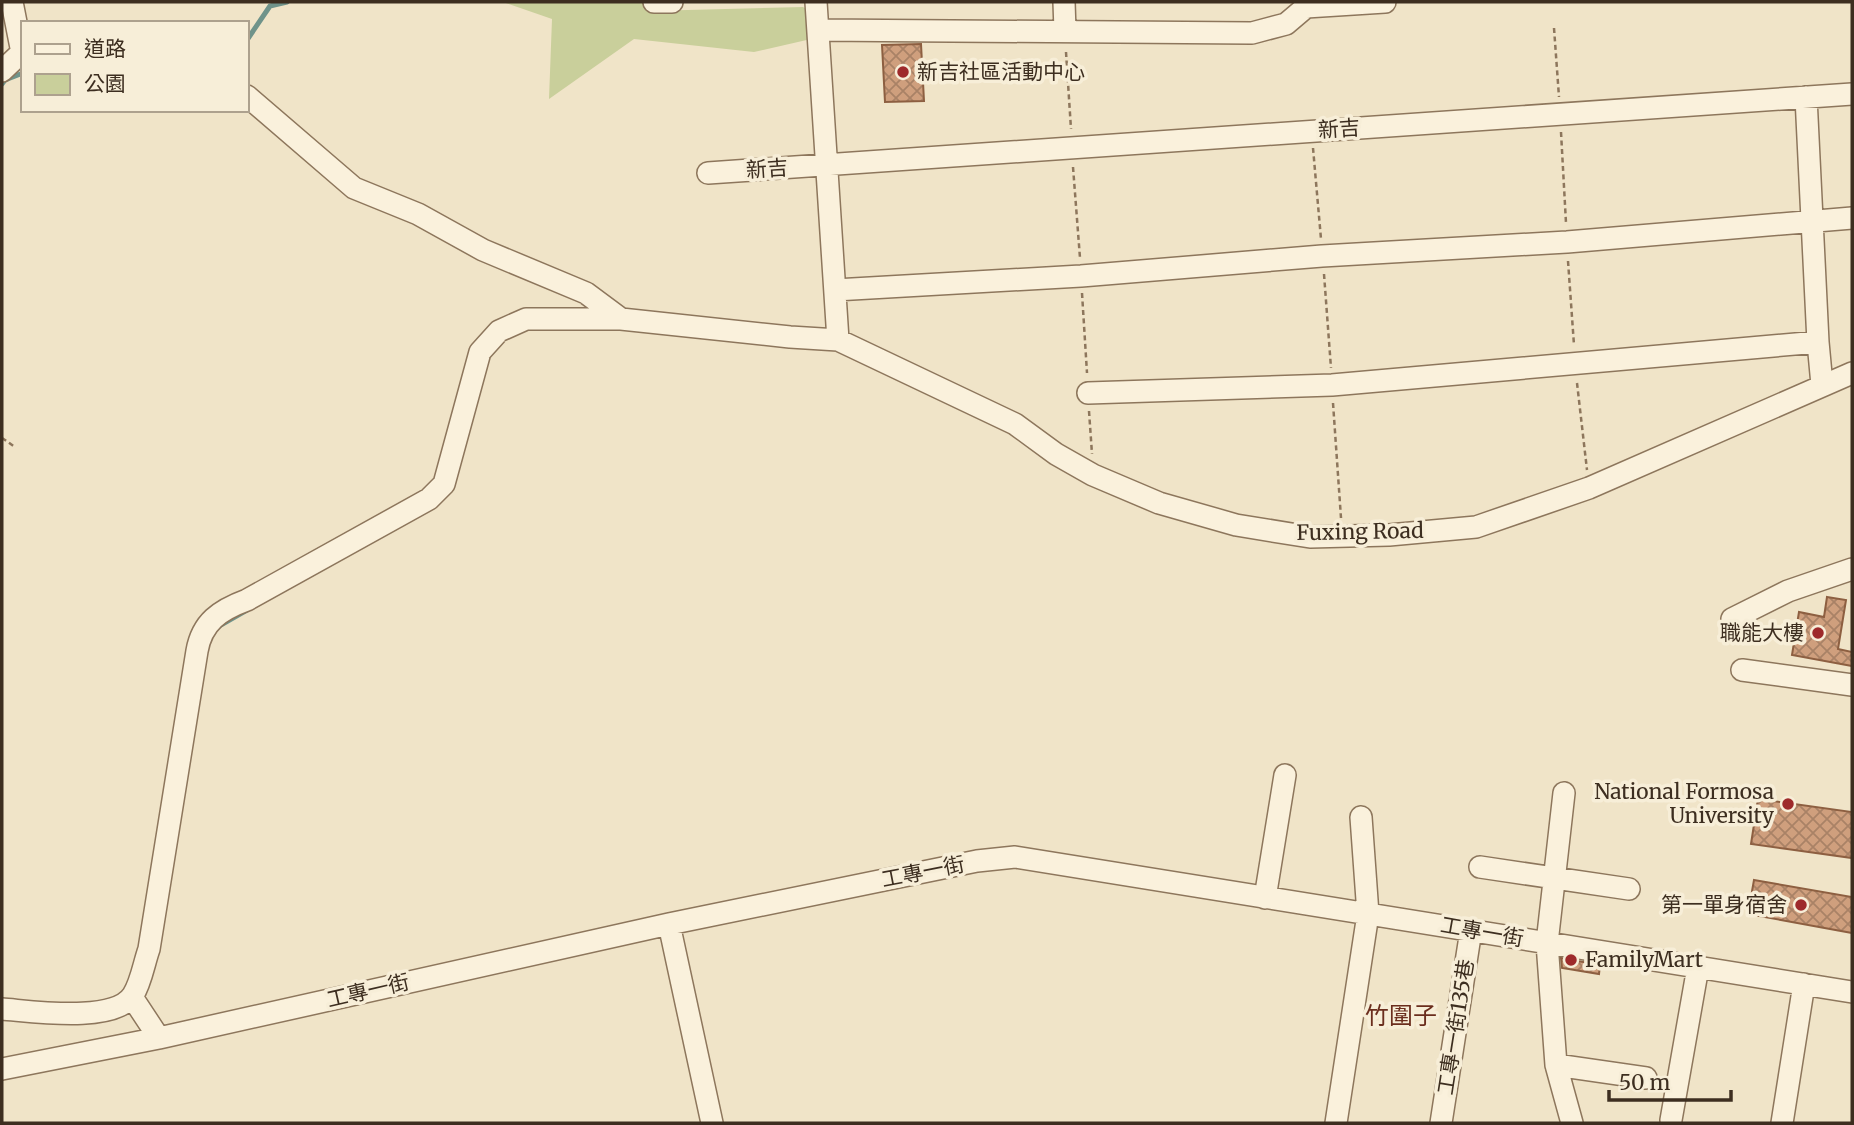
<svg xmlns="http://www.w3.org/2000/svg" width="1854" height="1125" viewBox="0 0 1854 1125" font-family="Merriweather,'Noto Sans TC',serif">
<defs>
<pattern id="building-cross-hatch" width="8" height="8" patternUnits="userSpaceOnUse" patternTransform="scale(1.75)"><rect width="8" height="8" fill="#cf9f7d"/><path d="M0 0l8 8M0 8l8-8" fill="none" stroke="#a98266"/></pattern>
</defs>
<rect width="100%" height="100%" fill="#f0e4c8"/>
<!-- park -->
<path fill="#c9cf9b" d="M503,2H646L649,11L803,7L808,10L811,39L754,52L634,39L549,99L552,19Z"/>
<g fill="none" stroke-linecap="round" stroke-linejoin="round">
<!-- stream -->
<path stroke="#6f938a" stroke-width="5" d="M247,40L270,6L287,2
M2,84L5,80L23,73
M219,626L247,610"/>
</g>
<!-- building -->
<path fill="url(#building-cross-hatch)" stroke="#8d5f41" stroke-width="2" d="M921,44L924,101L885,102L882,45Z
M1827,597L1846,600L1838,649L1852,652V666L1792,655L1799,612L1824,617Z
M1758,799L1852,812V858L1751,844Z
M1754,880L1852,897V933L1748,914Z
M1561,958L1600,965L1599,974L1562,968Z"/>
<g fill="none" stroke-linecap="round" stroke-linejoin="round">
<defs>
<path id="minor" d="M12,2L23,58
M654,2H672
M816,2L838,340
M1064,2L1065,31
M1306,2V7L1385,2
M818,30L1252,33L1286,24L1306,7
M2,71L21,53
M247,96L354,188L418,214L483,250L586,293L621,319L790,337L838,340L1015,424L1056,454L1093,475L1159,503L1236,525L1310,537L1389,535L1476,527L1589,488L1852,373
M1806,97L1818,342
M708,173L1852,94
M835,290L1081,276L1322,256L1567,242L1852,218
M1088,393L1332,385L1818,342L1822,385
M1732,619L1788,591L1852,569
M1742,670L1852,685
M1564,793L1547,943L1556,1065L1572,1123
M1480,867L1629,889
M1265,898L1285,775
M669,924L712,1123
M132,997L159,1038
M2,1009C31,1011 114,1024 133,995C141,983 144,963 149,949L197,651C202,622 220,610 247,600L429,499L444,484L480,352L499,331L526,319H621
M1556,1065L1646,1078
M2,1069L159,1038L669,924L977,861L1015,857L1852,992
M1671,1120L1698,967
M1336,1123L1368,914L1361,817
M1441,1123L1471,930
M1782,1123L1804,984"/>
</defs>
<!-- minor casing -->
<use href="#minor" stroke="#8d765c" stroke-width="24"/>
<!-- path -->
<path stroke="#8d765c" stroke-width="2.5" stroke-dasharray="5 3.5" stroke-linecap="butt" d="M1554,28L1559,97
M1066,52L1071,129
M1561,132L1566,223
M1313,148L1321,239
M1073,167L1080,258
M1568,261L1574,345
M1324,274L1331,368
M1082,293L1087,373
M1577,383L1587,470
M1333,403L1341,518
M1089,411L1092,454
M2,438L15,447"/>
<!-- minor -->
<use href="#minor" stroke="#faf1dc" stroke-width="21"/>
</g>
<!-- markers -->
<g fill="#9e2a2b" stroke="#f7eed8" stroke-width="2.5">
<circle cx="903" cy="72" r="7"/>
<circle cx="1818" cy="633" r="7"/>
<circle cx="1788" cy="804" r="7"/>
<circle cx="1801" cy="905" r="7"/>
<circle cx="1571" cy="960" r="7"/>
</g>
<g text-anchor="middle" stroke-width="7" stroke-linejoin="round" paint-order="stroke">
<!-- poi labels -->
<g font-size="21" fill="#3d2e20" stroke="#f7eed8" text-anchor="end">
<text x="917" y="79" text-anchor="start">新吉社區活動中心</text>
<text x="1804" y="640">職能大樓</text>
<text x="1774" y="799">National Formosa<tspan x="1774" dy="24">University</tspan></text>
<text x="1787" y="912">第一單身宿舍</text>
<text x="1585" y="967" text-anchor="start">FamilyMart</text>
</g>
<!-- street labels -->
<g font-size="21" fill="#3d2e20" stroke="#f7eed8">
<text transform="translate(1339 129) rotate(-4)" y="7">新吉</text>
<text transform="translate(767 169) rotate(-4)" y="7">新吉</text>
<text transform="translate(1360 532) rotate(-1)" y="7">Fuxing Road</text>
<text transform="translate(923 872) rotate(-11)" y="7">工專一街</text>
<text transform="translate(1482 932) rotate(10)" y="7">工專一街</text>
<text transform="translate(368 991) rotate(-13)" y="7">工專一街</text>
<text transform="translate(1456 1027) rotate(-81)" y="7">工專一街135巷</text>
</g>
<!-- quarter labels -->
<g font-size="24" fill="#6b2e1e" stroke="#f7eed8">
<text x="1401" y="1024">竹圍子</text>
</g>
</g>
<!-- border -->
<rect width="1854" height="1125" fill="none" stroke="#3d2e20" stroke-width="7"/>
<!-- legend -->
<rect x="21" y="21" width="228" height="91" fill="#f7eed8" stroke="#ada18e" stroke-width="2"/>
<rect x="35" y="44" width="35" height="10" fill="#faf1dc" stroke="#ada18e" stroke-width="2"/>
<text x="84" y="56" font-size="21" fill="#3d2e20">道路</text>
<rect x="35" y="74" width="35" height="21" fill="#c9cf9b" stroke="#ada18e" stroke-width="2"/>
<text x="84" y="91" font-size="21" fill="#3d2e20">公園</text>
<!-- scale -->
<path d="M1609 1090v10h122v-10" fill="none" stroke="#3d2e20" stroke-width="3.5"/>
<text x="1619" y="1090" font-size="21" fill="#3d2e20" stroke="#f7eed8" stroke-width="5" paint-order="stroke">50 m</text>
</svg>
